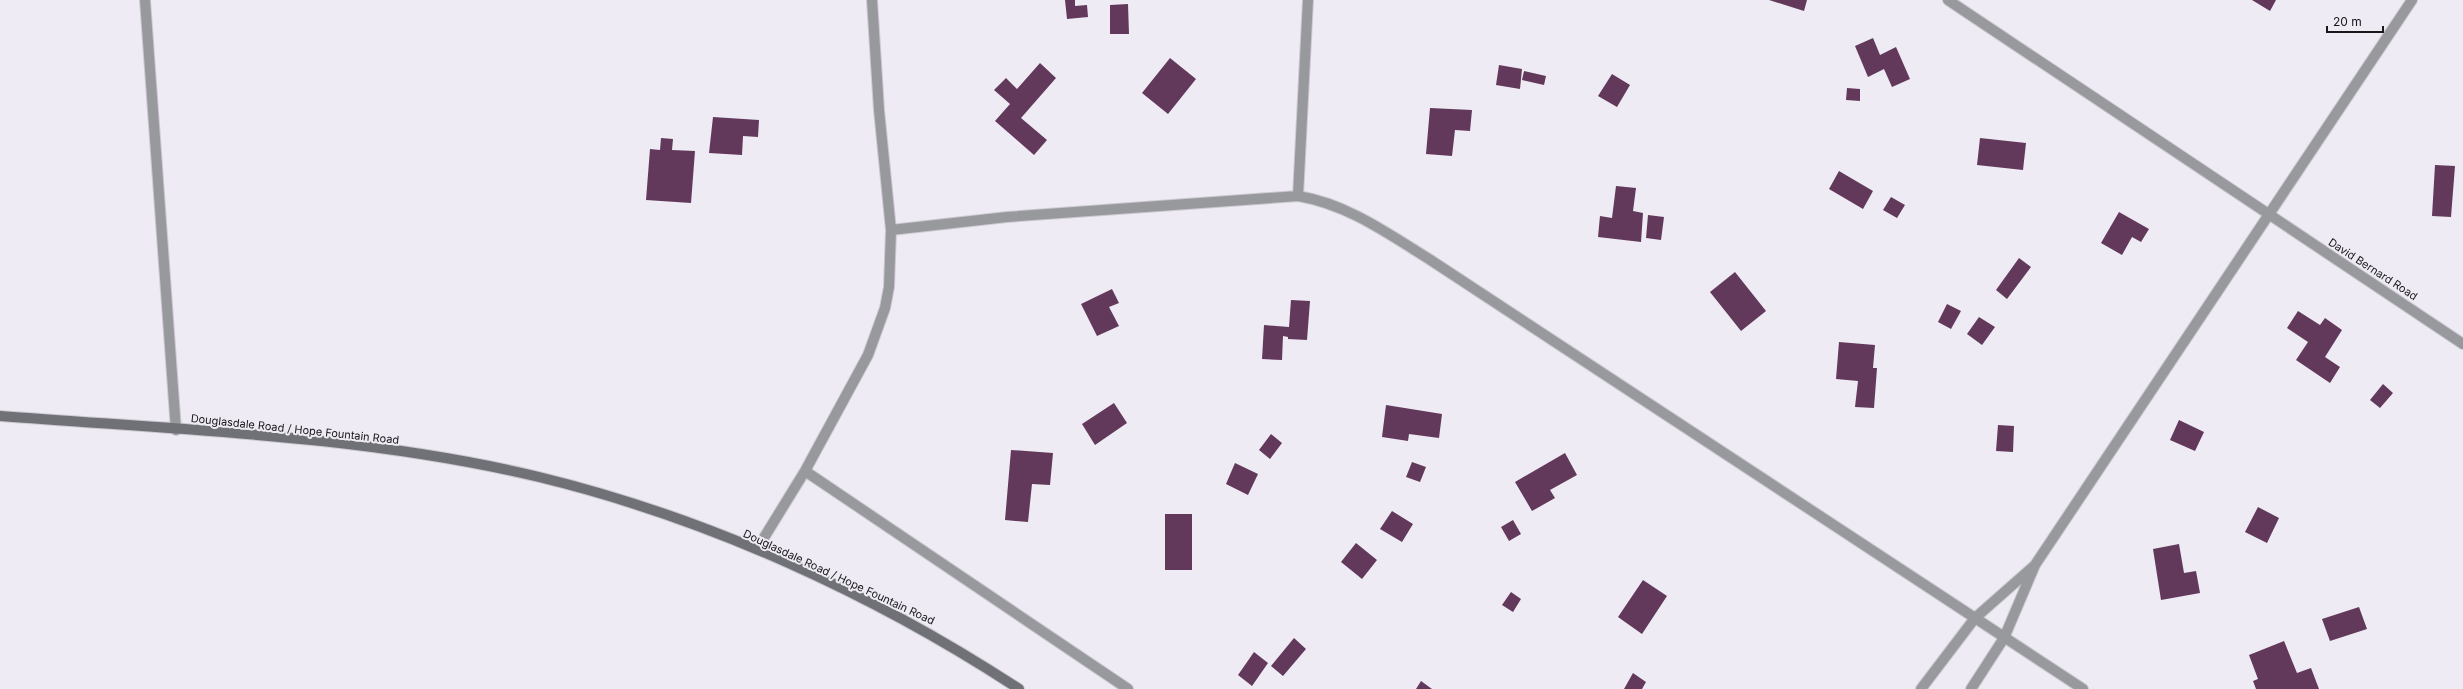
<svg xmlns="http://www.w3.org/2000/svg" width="2463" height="689" viewBox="0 0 2463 689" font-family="Inter,sans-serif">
<rect width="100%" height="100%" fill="#eeebf4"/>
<!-- building -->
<path fill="#62395b" d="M1065,0H1075V6L1087,5L1088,17L1067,19Z
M1769,0H1807L1804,11Z
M2252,0H2276L2270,11Z
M1128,4L1129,34H1110V5Z
M1873,38L1880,55L1896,47L1910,79L1892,87L1884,69L1868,77L1855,46Z
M1170,58L1196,79L1168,114L1142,93Z
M1040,63L1056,78L1021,118L1047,140L1034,155L995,121L1010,104L994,90L1006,78L1017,89Z
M1499,65L1522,69L1520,89L1496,85Z
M1524,71L1546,76L1544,85L1522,80Z
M1612,74L1630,85L1617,107L1598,96Z
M1847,88L1860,89V101L1846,100Z
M1430,108L1472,110L1470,131L1455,130L1452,156L1426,154Z
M713,117L759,120L758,137L743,136L742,155L709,153Z
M661,138L673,139L672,150L695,151L691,203L646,200L650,149L660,150Z
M1980,138L2026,143L2023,170L1977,165Z
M2435,165L2455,166L2451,217L2432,216Z
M1839,171L1873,191L1863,209L1829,189Z
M1616,186L1636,188L1633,211L1643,213L1641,242L1598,237L1600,216L1612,218Z
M1891,197L1905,205L1897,218L1883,210Z
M2119,212L2149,229L2141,242L2132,237L2122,255L2101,243Z
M1648,215L1664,217L1661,240L1646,238Z
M2019,258L2031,267L2007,299L1996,290Z
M1735,272L1766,311L1741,331L1710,292Z
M1112,289L1119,303L1109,307L1119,326L1097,336L1081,304Z
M1291,300L1310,301L1307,340L1288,339V337L1283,336L1282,360L1262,359L1264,325L1289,327Z
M1947,304L1961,311L1951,329L1938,322Z
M2298,311L2320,325L2325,318L2342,330L2325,357L2340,367L2330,383L2296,360L2308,342L2287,328Z
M1979,317L1995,327L1982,345L1967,334Z
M1839,342L1875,345L1873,368H1877L1874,408L1855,407L1858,381L1836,379Z
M2383,384L2393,393L2380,408L2370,400Z
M1114,403L1127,423L1095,445L1082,424Z
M1386,405L1442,414L1439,438L1409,434L1408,441L1382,437Z
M2179,420L2204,432L2195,451L2170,440Z
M1998,425L2014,426L2013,452L1996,451Z
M1271,434L1282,443L1270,459L1259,450Z
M1011,450L1053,453L1050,485L1032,484L1028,522L1005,520Z
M1565,453L1577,475L1550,490L1555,498L1532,511L1515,482Z
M1412,462L1426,467L1420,482L1406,477Z
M1235,463L1258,474L1248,495L1226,484Z
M2258,507L2279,518L2267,543L2245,532Z
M1392,511L1413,524L1402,542L1380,529Z
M1165,514H1192V570H1165Z
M1513,520L1521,534L1509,541L1501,527Z
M1356,543L1377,560L1362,579L1341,562Z
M2179,544L2184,573L2196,571L2200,593L2161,600L2153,549Z
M1643,580L1667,596L1642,634L1618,617Z
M1511,592L1521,599L1513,612L1502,605Z
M2359,607L2367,629L2330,641L2322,619Z
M1294,638L1306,649L1283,676L1271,666Z
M2284,641L2297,673L2311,668L2319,689H2256L2253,681L2258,679L2249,655Z
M1254,652L1268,663L1252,686L1238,675Z
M1633,673L1646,682L1642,689H1624Z
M1421,681L1432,689H1416Z"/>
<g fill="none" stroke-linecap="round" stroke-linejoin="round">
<defs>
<path id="minor" d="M145,0L176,430
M1948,0L2463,344
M1298,196L1308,0
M891,230L1007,217L1298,196C1347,204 1387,233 1429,259L2083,689
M805,471L1128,689
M757,549L805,471L868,355L885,308L889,287L891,230L879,110L872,0
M1921,689L1975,618L2034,566
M1971,689L2004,638L2035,565L2412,0"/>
<path id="secondary" d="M0,416C180,430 363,435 539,477C708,518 874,594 1019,689"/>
</defs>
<!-- minor casing -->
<use href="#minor" stroke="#ccc9d1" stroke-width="12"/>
<!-- secondary casing -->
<use href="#secondary" stroke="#ccc9d1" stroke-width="12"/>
<!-- minor -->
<use href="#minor" stroke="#97999c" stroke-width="10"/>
<!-- secondary -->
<use href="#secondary" stroke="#6f7176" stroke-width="10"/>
</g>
<g text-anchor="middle" stroke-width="4" stroke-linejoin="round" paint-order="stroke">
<!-- street labels -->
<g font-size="11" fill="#18171a" stroke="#eeebf4">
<text transform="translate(2373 269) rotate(33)" y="4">David Bernard Road</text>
<text transform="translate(295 429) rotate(6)" y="4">Douglasdale Road / Hope Fountain Road</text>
<text transform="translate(839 577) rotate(25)" y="4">Douglasdale Road / Hope Fountain Road</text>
</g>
</g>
<!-- scale -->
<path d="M2327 26v6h56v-6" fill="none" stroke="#18171a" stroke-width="2"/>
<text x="2333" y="26" font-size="12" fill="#18171a" stroke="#eeebf4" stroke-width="3" paint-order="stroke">20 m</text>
</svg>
